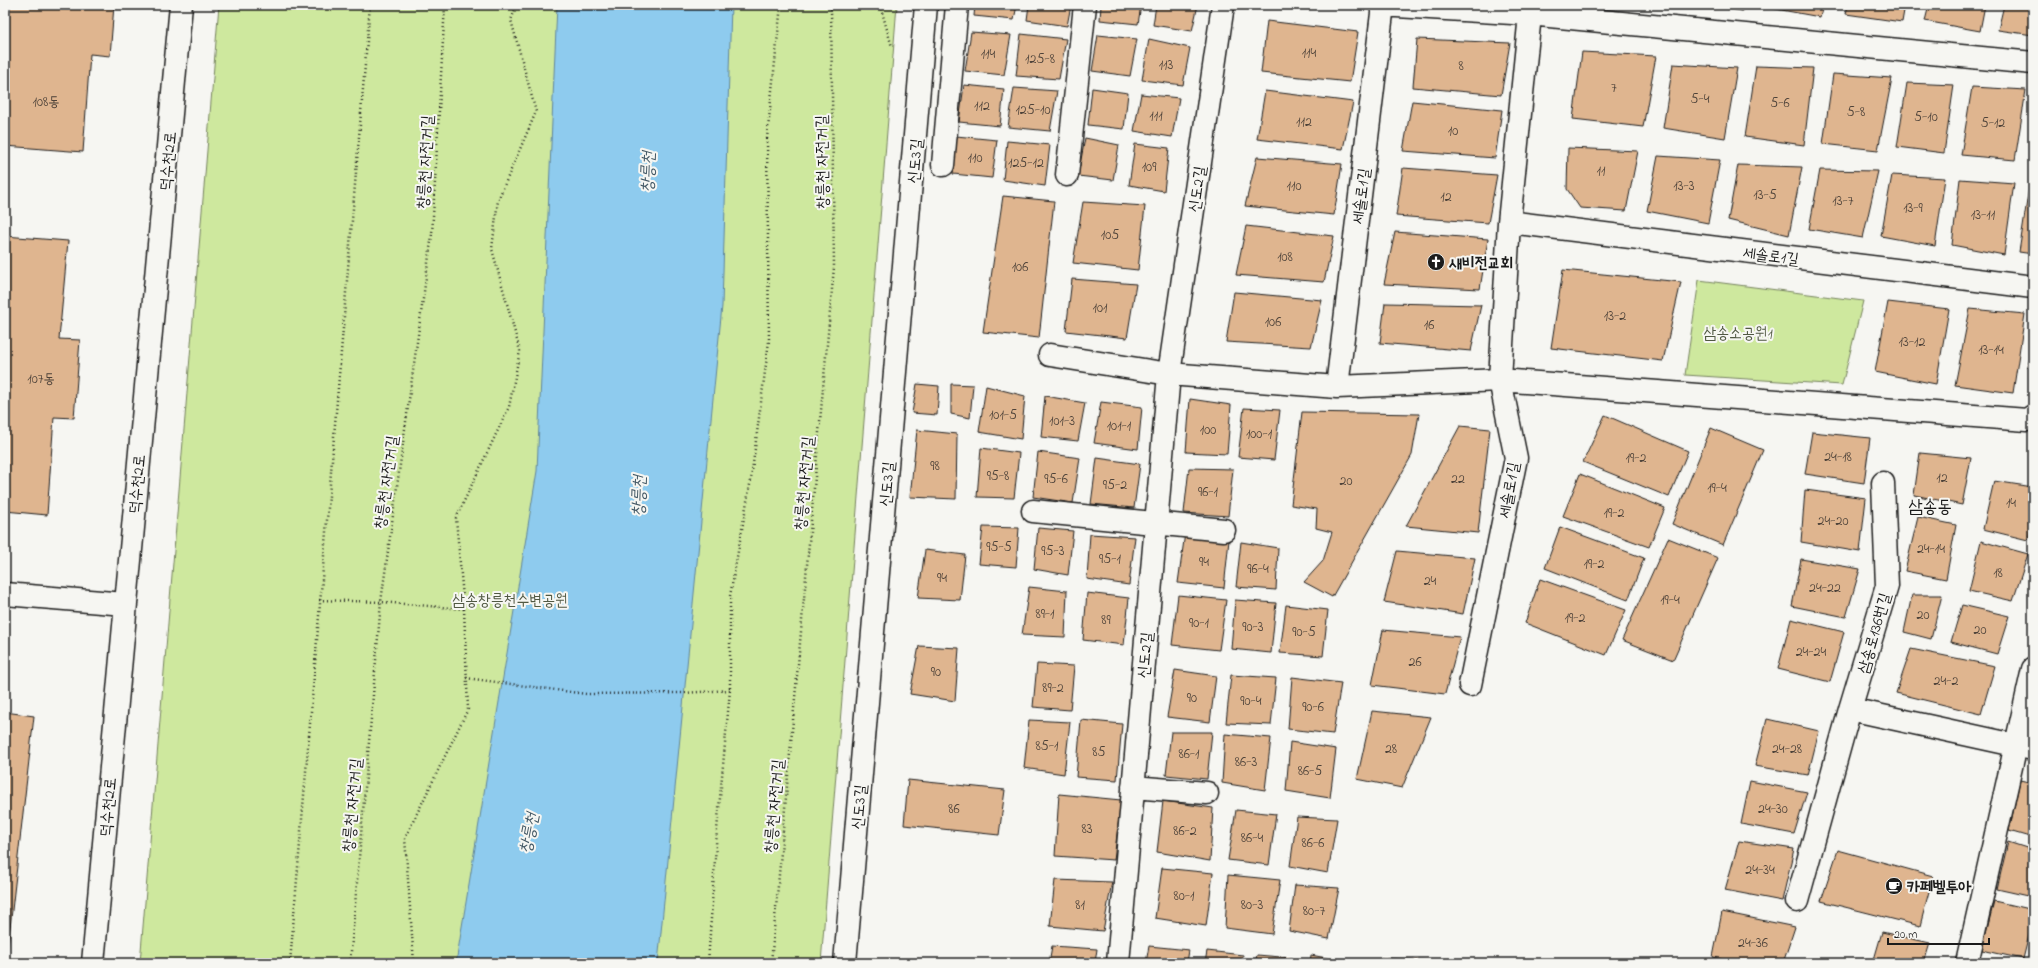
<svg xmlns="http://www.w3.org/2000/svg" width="2038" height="968" viewBox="0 0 2038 968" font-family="'Indie Flower','Poor Story',sans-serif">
<rect width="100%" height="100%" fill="#f6f6f2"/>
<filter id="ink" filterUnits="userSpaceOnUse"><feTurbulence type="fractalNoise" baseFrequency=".025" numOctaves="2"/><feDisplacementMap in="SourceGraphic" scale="8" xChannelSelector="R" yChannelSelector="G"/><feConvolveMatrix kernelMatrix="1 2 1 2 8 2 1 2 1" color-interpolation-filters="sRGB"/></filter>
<g filter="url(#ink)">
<!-- green -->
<path fill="#cee89e" stroke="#75825d" d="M219,5H897L821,963H140Z
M1699,280L1863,301L1842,385L1685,375Z"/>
<!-- water -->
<path fill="#8ecbee" stroke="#60859a" d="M557,5H731L722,306L658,963H456L537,471Z"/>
<!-- building -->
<path fill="#dfb58f" stroke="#1c1c1c" d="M5,5H114L110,56L90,54L83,152L5,146Z
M975,5H1017L1014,20L974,16Z
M1029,5H1071L1067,26L1027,20Z
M1101,5H1141L1138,24L1100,20Z
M1156,5H1198L1192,31L1153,25Z
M1706,5H1743L1742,11Z
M1766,5H1823L1820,17L1765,7Z
M1848,5H1905L1902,22L1846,14Z
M1929,5H1985L1980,31L1925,21Z
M2004,5H2033V35L1998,30Z
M1267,21L1358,32L1350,82L1261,73Z
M971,32L1011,35L1004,75L965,71Z
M1021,34L1066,39L1059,79L1016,76Z
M1098,35L1137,39L1130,76L1092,71Z
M1149,39L1190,48L1183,85L1142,80Z
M1417,39L1510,43L1501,95L1413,87Z
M1582,52L1656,56L1643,127L1573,119Z
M1673,64L1737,68L1725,138L1663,128Z
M1756,66L1813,68L1804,145L1745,137Z
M1833,74L1892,78L1878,150L1823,144Z
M1907,83L1954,85L1944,153L1897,147Z
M964,85L1004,89L1000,126L959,122Z
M1972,87L2026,90L2015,160L1961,155Z
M1014,88L1057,91L1050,131L1008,127Z
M1092,88L1128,93L1124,129L1088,125Z
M1265,91L1353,102L1343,149L1257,139Z
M1141,94L1179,98L1172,137L1134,131Z
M1412,101L1502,110L1495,158L1403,151Z
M956,136L997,140L992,178L953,174Z
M1085,138L1119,145L1113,180L1078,176Z
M1007,141L1050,145L1045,186L1003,180Z
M1135,144L1169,148L1164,191L1129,185Z
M1568,148L1638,151L1626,211L1580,208L1567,189Z
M1658,156L1720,160L1708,223L1647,211Z
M1257,157L1342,164L1334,215L1245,206Z
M1738,165L1802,167L1789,235L1728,220Z
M1403,168L1497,175L1488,223L1396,216Z
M1820,170L1878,171L1863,238L1809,229Z
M1892,175L1945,178L1935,246L1881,236Z
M1960,179L2014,183L2004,255L1952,245Z
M2030,181H2033V254L2019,252Z
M1003,196L1054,201L1039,338L983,332Z
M1083,202L1145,206L1138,270L1073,263Z
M1246,226L1334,236L1324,282L1236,275Z
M1395,232L1488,239L1480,289L1384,284Z
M5,236L68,241L59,339L80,340L74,418L54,417L47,515L5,511Z
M1563,270L1681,282L1663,361L1551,348Z
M1072,279L1136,284L1127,338L1066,331Z
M1234,292L1322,300L1311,347L1226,342Z
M1888,302L1949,309L1936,384L1875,372Z
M1385,303L1481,305L1471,351L1380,343Z
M1970,309L2025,314L2013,393L1955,385Z
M2033,338V367L2027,366Z
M917,384L939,386L937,415L912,413Z
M951,384L973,385L970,418L951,414Z
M986,386L1025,396L1021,439L979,432Z
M1045,396L1085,403L1078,441L1041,437Z
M1190,399L1231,405L1227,454L1186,452Z
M1101,402L1142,407L1138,449L1094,443Z
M1244,408L1280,410L1274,460L1238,457Z
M1302,412L1419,414L1412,455L1332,597L1304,582L1323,561L1332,532L1316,528L1317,509L1291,505Z
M1605,415L1688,451L1669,497L1583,462Z
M1460,426L1490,429L1478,533L1406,526Z
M1711,428L1763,450L1723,545L1672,524Z
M917,430L957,434L956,499L910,497Z
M1812,432L1870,438L1864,483L1805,474Z
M981,448L1019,453L1014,498L977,497Z
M1038,452L1080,458L1073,503L1033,497Z
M1920,453L1971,458L1962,505L1914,495Z
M1097,458L1140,464L1134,508L1091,504Z
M1189,468L1233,469L1228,516L1184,513Z
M1580,474L1665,508L1649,547L1563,516Z
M1994,481L2033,487V518L2028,540L1983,529Z
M1805,490L1866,498L1860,552L1801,542Z
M1918,517L1956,525L1946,579L1905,571Z
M983,527L1019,528L1016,567L979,564Z
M1560,527L1644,558L1628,600L1545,568Z
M1038,528L1073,531L1068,575L1034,569Z
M1185,533L1229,540L1224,588L1178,583Z
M1090,534L1135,537L1129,585L1087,579Z
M1668,538L1718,558L1673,660L1622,640Z
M1981,541L2028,554L2013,601L1969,591Z
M1241,542L1278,548L1276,590L1236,587Z
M925,550L965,555L960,600L918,598Z
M1397,551L1475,558L1463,614L1384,602Z
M1801,559L1860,569L1846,617L1792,606Z
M1540,579L1626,610L1606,655L1525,623Z
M1029,587L1067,591L1065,637L1022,635Z
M1087,593L1129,598L1124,645L1083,640Z
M1178,595L1226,600L1219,650L1172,645Z
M1912,595H1942L1931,639L1904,632Z
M1235,600L1276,603L1271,653L1231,649Z
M1286,605L1328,610L1323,656L1280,653Z
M1962,605L2009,616L1997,654L1951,642Z
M1791,619L1844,632L1830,682L1778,669Z
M1383,630L1460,637L1445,694L1372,685Z
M919,646L959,648L955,701L910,694Z
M1911,649L1995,666L1981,714L1896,693Z
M1037,664L1074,666L1070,710L1033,707Z
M1175,670L1216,676L1210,722L1167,717Z
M1231,675L1276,678L1271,725L1226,723Z
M1292,677L1341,683L1333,734L1288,729Z
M1372,711L1431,717L1402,788L1357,779Z
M5,712L34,716L6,963H5Z
M1767,719L1819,731L1808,775L1755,766Z
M1029,720L1070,722L1064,774L1024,768Z
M1081,720L1122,724L1117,780L1076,777Z
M1171,732H1212L1207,779L1166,775Z
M1225,734L1271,738L1265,790L1222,783Z
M1290,742L1336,749L1330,798L1286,791Z
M908,780L1005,790L999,835L904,825Z
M2020,780L2033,783V838L2009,831Z
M1750,781L1807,792L1794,834L1741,824Z
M1059,794L1121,800L1114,860L1055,856Z
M1163,801L1213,808L1210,861L1157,852Z
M1236,810L1276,814L1269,865L1228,860Z
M1297,817L1337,819L1328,873L1290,866Z
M1739,841L1794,849L1782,901L1725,890Z
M2008,842L2033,850V897L1997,889Z
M1838,850L1933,876L1920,926L1821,901Z
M1162,868L1213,873L1206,926L1155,918Z
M1228,875L1280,880L1272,934L1225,928Z
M1055,880L1112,882L1103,931L1050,926Z
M1295,885L1339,888L1329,939L1289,931Z
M1994,901L2033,910V919L2023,959L1982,950Z
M1722,912L1795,927L1783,963H1736L1713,957Z
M1882,932L1930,943L1924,963H1873Z
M1052,946L1097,949L1095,963H1049Z
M1149,946L1189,950L1187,963H1146Z
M1207,951L1243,955L1242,963H1205Z
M1257,955L1293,958L1292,963H1255Z
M1311,955L1352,963H1310Z
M1381,958L1439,961V963H1381Z"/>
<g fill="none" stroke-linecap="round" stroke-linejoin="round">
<defs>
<path id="minor" d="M1380,5L1529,14L2033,63
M943,165L957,5
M1067,175L1085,5
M1509,222L2033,287
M1050,355L1169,374L1337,387L1500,380L2027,420L2033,416
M1337,387L1383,5
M1033,511L1224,530
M5,594L125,604
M1470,685L1516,458L1500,380L1509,222L1531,5
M1850,709L2033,749
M1133,787L1207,793
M1797,901L1850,709L1887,586L1883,483
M93,963L181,5
M845,963L926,5
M1118,963L1169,374L1223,5
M1967,963L2033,669"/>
</defs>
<!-- minor casing -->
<use href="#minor" stroke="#1c1c1c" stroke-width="25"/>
<!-- path -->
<path stroke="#1c1c1c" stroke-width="2.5" stroke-dasharray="1 3" stroke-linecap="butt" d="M880,5L892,47
M319,600L381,602L464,609
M466,678L586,694L684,693L730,690
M290,963L370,5
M350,963L381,602L432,234L445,5
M414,963L405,838L468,709L464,609L456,518L509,407L520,351L492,249L498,200L536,112L511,20L517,5
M708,963L717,830L730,690V596L751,479L769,341L767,138L781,5
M771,963L834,267L831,5"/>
<!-- minor -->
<use href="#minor" stroke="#f6f6f2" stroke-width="22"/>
</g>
</g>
<!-- icons -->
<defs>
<symbol id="church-disc" viewBox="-11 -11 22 22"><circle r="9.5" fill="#1c1c1c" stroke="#f6f6f2"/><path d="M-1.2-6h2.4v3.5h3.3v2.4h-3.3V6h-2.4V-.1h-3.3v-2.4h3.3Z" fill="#fff"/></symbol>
<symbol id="cafe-disc" viewBox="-11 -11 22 22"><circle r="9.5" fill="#1c1c1c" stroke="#f6f6f2"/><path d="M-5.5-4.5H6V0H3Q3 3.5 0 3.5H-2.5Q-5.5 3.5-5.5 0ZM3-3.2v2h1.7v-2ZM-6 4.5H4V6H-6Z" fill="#fff"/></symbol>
</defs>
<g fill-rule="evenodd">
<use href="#church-disc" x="1426" y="252" width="20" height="20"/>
<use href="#cafe-disc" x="1884" y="876" width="20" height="20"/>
</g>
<g text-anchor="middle" stroke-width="4" stroke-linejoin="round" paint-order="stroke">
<!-- number labels -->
<g font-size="14" fill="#4d4239">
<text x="1309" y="57">114</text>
<text x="988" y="58">114</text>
<text x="1040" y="63">125-8</text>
<text x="1166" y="69">113</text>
<text x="1461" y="70">8</text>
<text x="1614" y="92">7</text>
<text x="1700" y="103">5-4</text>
<text x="46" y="106">108동</text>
<text x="1780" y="107">5-6</text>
<text x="982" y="110">112</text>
<text x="1033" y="114">125-10</text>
<text x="1856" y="116">5-8</text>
<text x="1156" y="120">111</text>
<text x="1926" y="121">5-10</text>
<text x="1304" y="126">112</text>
<text x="1993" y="127">5-12</text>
<text x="1453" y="135">10</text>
<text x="975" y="162">110</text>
<text x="1026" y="167">125-12</text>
<text x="1149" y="171">109</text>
<text x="1601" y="175">11</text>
<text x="1294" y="190">110</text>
<text x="1684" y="190">13-3</text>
<text x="1765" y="199">13-5</text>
<text x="1446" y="201">12</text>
<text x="1843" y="205">13-7</text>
<text x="1913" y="212">13-9</text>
<text x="1983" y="219">13-11</text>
<text x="1110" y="239">105</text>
<text x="1285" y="261">108</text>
<text x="1020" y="271">106</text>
<text x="1100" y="312">101</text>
<text x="1615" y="320">13-2</text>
<text x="1273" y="326">106</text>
<text x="1429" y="329">16</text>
<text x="1912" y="346">13-12</text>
<text x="1991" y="354">13-14</text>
<text x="41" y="383">107동</text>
<text x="1003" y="419">101-5</text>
<text x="1062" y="425">101-3</text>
<text x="1119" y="430">101-1</text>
<text x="1208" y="434">100</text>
<text x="1259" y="438">100-1</text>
<text x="1838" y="461">24-18</text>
<text x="1636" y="462">19-2</text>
<text x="935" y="470">98</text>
<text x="998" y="480">95-8</text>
<text x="1942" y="482">12</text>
<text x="1056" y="483">95-6</text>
<text x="1458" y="483">22</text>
<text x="1346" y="485">20</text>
<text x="1115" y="489">95-2</text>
<text x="1717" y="492">19-4</text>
<text x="1208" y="496">96-1</text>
<text x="2011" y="507">14</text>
<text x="1614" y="517">19-2</text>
<text x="1833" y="525">24-20</text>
<text x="999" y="551">95-5</text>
<text x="1931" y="553">24-14</text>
<text x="1053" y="555">95-3</text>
<text x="1110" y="563">95-1</text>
<text x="1204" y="566">94</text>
<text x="1594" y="568">19-2</text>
<text x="1258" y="573">96-4</text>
<text x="1998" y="577">18</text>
<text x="942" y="582">94</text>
<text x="1430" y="585">24</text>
<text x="1825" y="592">24-22</text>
<text x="1670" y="604">19-4</text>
<text x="1045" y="618">89-1</text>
<text x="1923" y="619">20</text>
<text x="1575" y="622">19-2</text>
<text x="1106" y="624">89</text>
<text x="1199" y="627">90-1</text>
<text x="1253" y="631">90-3</text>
<text x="1980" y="634">20</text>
<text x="1304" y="636">90-5</text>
<text x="1811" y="656">24-24</text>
<text x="1415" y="666">26</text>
<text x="936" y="676">90</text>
<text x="1946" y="685">24-2</text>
<text x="1053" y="692">89-2</text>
<text x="1192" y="702">90</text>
<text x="1251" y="705">90-4</text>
<text x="1313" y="711">90-6</text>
<text x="1047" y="750">85-1</text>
<text x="1391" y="753">28</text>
<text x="1787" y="753">24-28</text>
<text x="1099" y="756">85</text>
<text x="1189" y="758">86-1</text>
<text x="1246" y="766">86-3</text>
<text x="1310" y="775">86-5</text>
<text x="954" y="813">86</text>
<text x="1773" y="813">24-30</text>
<text x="1087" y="833">83</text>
<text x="1185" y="835">86-2</text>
<text x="1252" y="842">86-4</text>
<text x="1313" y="847">86-6</text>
<text x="1760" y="874">24-34</text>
<text x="1184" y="900">80-1</text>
<text x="1080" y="909">81</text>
<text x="1252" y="909">80-3</text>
<text x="1314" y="915">80-7</text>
<text x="1753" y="947">24-36</text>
</g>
<!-- street labels -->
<g font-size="16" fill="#1c1c1c" stroke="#f6f6f2">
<text transform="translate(167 161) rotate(-85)" y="6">덕수천2로</text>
<text transform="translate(914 161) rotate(-85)" y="6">신도3길</text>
<text transform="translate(424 162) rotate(-87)" y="6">창릉천 자전거길</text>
<text transform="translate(821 162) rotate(-91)" y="6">창릉천 자전거길</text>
<text transform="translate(1196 189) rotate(-82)" y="6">신도2길</text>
<text transform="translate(1360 196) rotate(-83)" y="6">세솔로1길</text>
<text transform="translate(1771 255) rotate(7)" y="6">세솔로1길</text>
<text transform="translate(385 482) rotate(-82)" y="6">창릉천 자전거길</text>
<text transform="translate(803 483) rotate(-85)" y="6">창릉천 자전거길</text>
<text transform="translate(136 484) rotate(-85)" y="6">덕수천2로</text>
<text transform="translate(886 484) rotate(-85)" y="6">신도3길</text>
<text transform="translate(1508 490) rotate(-80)" y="6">세솔로1길</text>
<text transform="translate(1873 633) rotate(-74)" y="6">삼송로136번길</text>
<text transform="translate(1144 655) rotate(-85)" y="6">신도2길</text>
<text transform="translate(351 805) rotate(-85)" y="6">창릉천 자전거길</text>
<text transform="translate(773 806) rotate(-85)" y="6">창릉천 자전거길</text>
<text transform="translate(107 807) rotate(-85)" y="6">덕수천2로</text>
<text transform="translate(858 807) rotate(-85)" y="6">신도3길</text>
</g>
<!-- poi labels -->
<g font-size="16" font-weight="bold" fill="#1c1c1c" stroke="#f6f6f2" text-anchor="start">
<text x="1449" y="268">새비전교회</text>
<text x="1907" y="892">카페벨투아</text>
</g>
<!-- park labels -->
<g font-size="16" fill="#515943" stroke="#f6f6f2">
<text x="1738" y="338">삼송소공원1</text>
<text x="510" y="605">삼송창릉천수변공원</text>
</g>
<!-- water labels -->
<g font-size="17" font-style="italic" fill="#445966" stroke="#f6f6f2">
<text transform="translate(647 172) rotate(-88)" y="6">창릉천</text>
<text transform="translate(638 496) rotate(-88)" y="6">창릉천</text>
<text transform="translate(528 833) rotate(-79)" y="6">창릉천</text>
</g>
<!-- quarter labels -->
<g font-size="18" fill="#1c1c1c" stroke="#f6f6f2">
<text x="1930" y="512">삼송동</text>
</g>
</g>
<!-- margin -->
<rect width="2038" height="968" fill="none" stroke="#f6f6f2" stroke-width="20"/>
<rect x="10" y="10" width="2018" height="948" fill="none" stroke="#1c1c1c" stroke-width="1.5" filter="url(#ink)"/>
<!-- scale -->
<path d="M1888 938v6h101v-6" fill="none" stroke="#1c1c1c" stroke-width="2"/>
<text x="1894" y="938" font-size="12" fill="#1c1c1c" stroke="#f6f6f2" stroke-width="3" paint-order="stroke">20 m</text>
</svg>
